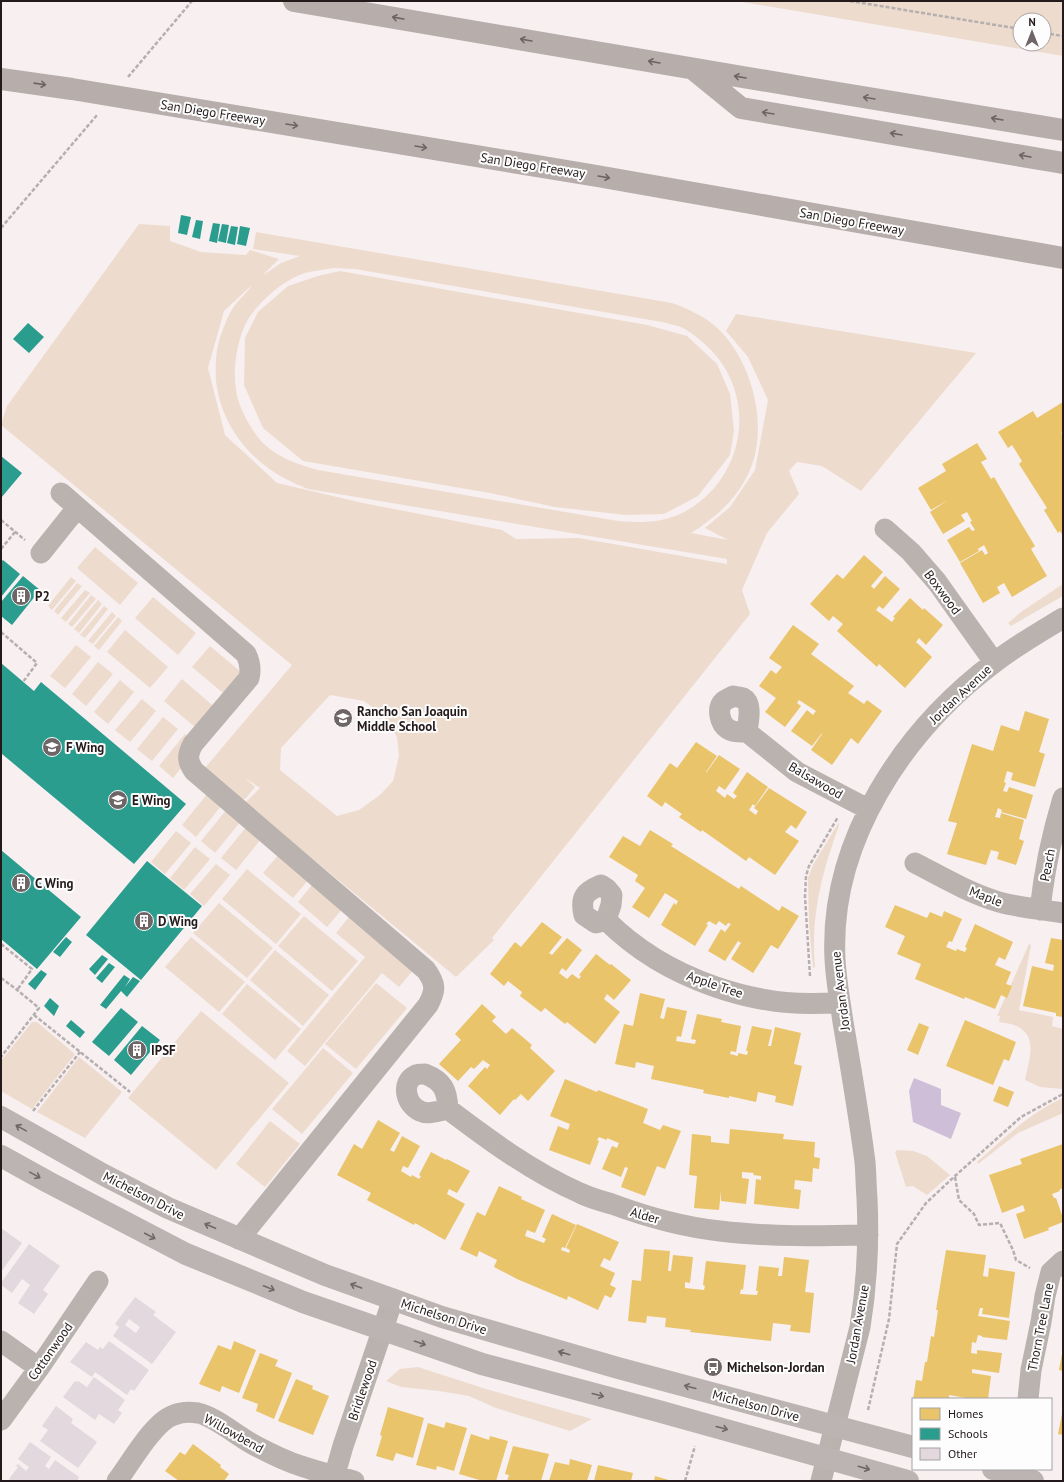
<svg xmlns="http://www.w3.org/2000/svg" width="1064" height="1482" viewBox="0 0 1064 1482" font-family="'PT Sans',sans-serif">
<rect width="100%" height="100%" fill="#f8eff0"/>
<!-- green -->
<path fill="#eddccd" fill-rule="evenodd" d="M736,1H1063V56ZM1020,20H1044V44H1020Z
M139,224L170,226V241L201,252L246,255L250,250L279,259L262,276L281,263L300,256L253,249L256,232L672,303C688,309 702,315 715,326C752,358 770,427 749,472C737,499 715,518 691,533L728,540L705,528L730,507L755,470L768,400L748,357L726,331L736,314L976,353L861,491L822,466L797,462L789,471L799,494L767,533L742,590L750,614L492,938L494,940L456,977L245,803L260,788L244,777L255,787L246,798L242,800L204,769L292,665L1,425L7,406ZM334,268L355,269L662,322C669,324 677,325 683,328C691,332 700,340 707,346C759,395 746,479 684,512C663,523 640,523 618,521L318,470C299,465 279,458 264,444C252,432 238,407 236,390C233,371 236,348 243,330C250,310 276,286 295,277C307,271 321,270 334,268ZM252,285C247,293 238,300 233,308C229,314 226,321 224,327C216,344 215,363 216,381C221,424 248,459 286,479C293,483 301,486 308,489L727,559V564L579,538L516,539L502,530L363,503L277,483L225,435L208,368L224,311ZM330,695L364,701L384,716L397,737L399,756L393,781L380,795L359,810L337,816L280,770L281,748Z
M340,271L647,325L687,336L717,364L730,394L734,431L730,455L698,496L664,514L626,515L555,507L490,493L303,461L263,428L244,385L245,338L258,312L288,286L318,276Z
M95,547L138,583L120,605L77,568Z
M71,577L76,581L52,610L48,606Z
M77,583L82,586L58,615L54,611Z
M1063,584V596L1011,626L1008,623L1021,612Z
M85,590L90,593L66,622L61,618Z
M91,595L96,599L72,627L68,624Z
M153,597L196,633L178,655L135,618Z
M98,600L102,604L79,633L74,629Z
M104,606L108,609L85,638L80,635Z
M112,612L116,616L93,644L88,641Z
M118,617L122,621L99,650L94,646Z
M125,630L168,667L150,688L107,652Z
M76,645L91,657L65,688L50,676Z
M210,646L253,682L235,703L192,667Z
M98,662L113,674L86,706L72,694Z
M182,679L225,716L207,737L164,701Z
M120,680L134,692L108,724L94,712Z
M142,699L156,711L130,742L115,730Z
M163,717L178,729L152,761L137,749Z
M185,734L199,746L173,778L159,766Z
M208,793L222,805L196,837L182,825Z
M227,809L241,821L215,853L201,841Z
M839,822V826C822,871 810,919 815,967L813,968L809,923L808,878L813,865Z
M247,826L262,838L236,870L221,858Z
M176,831L191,843L165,874L151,862Z
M286,846L316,871L293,898L263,873Z
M195,847L210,859L184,890L170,878Z
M216,864L230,875L204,906L190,894Z
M247,869L301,914L276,944L222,899Z
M320,875L350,900L327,927L298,902Z
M219,903L273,948L247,978L193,933Z
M358,906L422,960L399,987L382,973L305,1066L287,1051L365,957L336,933Z
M304,916L358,961L332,991L278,946Z
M191,937L245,982L219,1012L165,967Z
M1029,944L1031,945L1019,1010L1053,1017L1052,1026L1063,1029V1089L1040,1087L1025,1080C1028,1063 1038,1039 1020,1028C1015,1024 1005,1023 999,1022L1000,1016H997Z
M275,950L329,995L303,1026L250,980Z
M376,983L407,1008L356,1069L325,1044Z
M247,984L301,1029L275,1060L222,1014Z
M201,1011L289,1083L216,1170L128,1098Z
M32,1022H37L75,1054L32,1109L1,1091V1061Z
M323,1048L353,1073L302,1134L272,1109Z
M79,1057L122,1092L85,1138L37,1112Z
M1063,1098V1113L1018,1133L978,1164L977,1162C1003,1139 1031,1112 1063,1098Z
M270,1121L300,1144L265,1187L236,1164Z
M897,1150L913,1151L927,1156L950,1175L927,1195L913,1186L906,1187L895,1152Z
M418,1367L486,1389L592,1419L570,1431L496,1408L469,1396L439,1391L401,1387L386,1381L400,1369Z"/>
<!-- water -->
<path fill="#cebed8" d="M914,1078L941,1089V1105L961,1113L951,1139L913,1122L909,1091Z"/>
<!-- homes -->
<path fill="#e9c46a" d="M1063,402V432L1061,433L1063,436V536L1060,531L1058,533L1044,510L1047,508L1019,464L1022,461L1012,445L1008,448L998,432L1033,411L1037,418Z
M977,443L987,459L981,462L991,479L994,477L1021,523L1035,546L1031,549L1047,576L1012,597L1004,583L997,587L1000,593L983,603L960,563L982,550L985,555L988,553L984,545L978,549L979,551L960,562L947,540L969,527L972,531L975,530L970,522L972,521L967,512L961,515L965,521L943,534L930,512L948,500L931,510L918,488L946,471L942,464Z
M864,555L883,572L871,586L874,589L885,576L900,589L883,609L879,606L876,610L892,622L895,618L893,617L910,598L923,610L924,608L943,625L926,645L919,638L916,642L932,657L905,688L879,664L877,667L837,631L843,624L833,616L829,621L810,604L837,574L843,579Z
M793,625L819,644L811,654L854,686L848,693L864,704L867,700L882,711L858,744L851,738L832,765L811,750L822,734V733L812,746L791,731L807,710L813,715L816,711L799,700L797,703L801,706L785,727L765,712L776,698L759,686L771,670L776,674L782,667L769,658Z
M1025,711L1049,719L1039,752L1045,754L1035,787L1011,780L1013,773L1007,771L1004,782L1006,783L1003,791L1007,792L1009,787L1033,795L1026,819L1001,812L1002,810L998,808L995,817L1000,818L1001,813L1024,820L1019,839L1024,841L1016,865L997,859L999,852L991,850L986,865L947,854L957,823L948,821L972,744L993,751L1001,725L1019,731Z
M696,742L717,756L706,772V773L719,755L740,769L725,790L719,786L716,791L725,798L727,794L734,799L737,796L733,793L747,772L768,787L755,806L753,804L749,810L756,815L758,811L754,808L769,788L807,812L796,829L791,825L785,832L799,841L775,875L749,857L746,861L702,830L701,832L679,817L682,814L665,802L662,807L647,796L670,763L677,768Z
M650,830L673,844L671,846L739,889L741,886L779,911L782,906L799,916L778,949L771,945L753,973L731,959L741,943L738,941L725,961L708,951L721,929L725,932L731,924L728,923L726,926L719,921L716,925L709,921L706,924L708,925L695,946L661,925L674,903L676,905L678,901L665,893L649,918L632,907L645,888L635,881L638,875L609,857L623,836L640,846Z
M895,905L927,918L930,912L942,917L944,911L962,919L952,942L949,941L946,947L956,951L957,949L965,952L967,948L965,947L975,924L1013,942L1005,960L999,957L995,965L1011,972L1006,984L1012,986L1007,998L1001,995L995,1009L965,997L964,999L915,979L921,964L897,954L905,936L885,927Z
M542,922L562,937L549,953L552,955L567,938L582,950L566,971L562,968L559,973L567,979L572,974L579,979L581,976L579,975L596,954L610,965L611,964L631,980L614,1000L607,994L604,999L620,1012L595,1044L567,1022L565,1024L545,1008L541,1012L520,996L522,992L508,981L504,986L490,974L515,942L521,947Z
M1051,938L1063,940V1017L1056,1016V1013L1023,1006L1032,966L1053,971L1054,965L1045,963Z
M640,993L665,999L660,1018L664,1019L667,1007L687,1011L681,1037L677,1036L676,1041L695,1044L696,1040L691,1039L697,1014L722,1019L721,1022L741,1026L736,1052L731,1051L730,1054L738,1056V1053L747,1055L748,1051H746L752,1026L772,1030L768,1046H771L775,1027L801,1033L794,1064L802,1066L793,1106L775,1102L776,1096L758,1092L756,1102L729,1096V1098L703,1093L704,1090L651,1079L654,1066L636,1062L635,1068L615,1064L624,1024L633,1026Z
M482,1004L496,1017L492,1021L506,1034L512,1028L532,1045L530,1048L555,1071L528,1101L521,1094L515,1100L514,1099L500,1115L468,1086L485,1067L487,1069L490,1065L483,1060L474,1069L471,1067L458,1081L439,1064L461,1040L455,1034Z
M965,1020L1016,1042L1009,1061L1004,1059L993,1085L946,1066Z
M919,1023L929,1027L918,1055L907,1050Z
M565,1079L597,1092L598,1090L648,1109L643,1123L660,1130L663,1125L681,1131L665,1169L657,1166L645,1196L621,1187L628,1168L625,1167L621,1177L602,1169L612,1146L617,1148L619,1143L607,1138V1140L599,1137L597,1140L599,1141L590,1165L549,1150L558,1126L568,1130L570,1124L550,1116Z
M999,1086L1014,1092L1008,1107L993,1101Z
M378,1120L400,1133L390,1150L394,1152L402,1136L420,1146L408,1168L403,1166L401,1171L411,1177L412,1175L419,1179L421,1176L419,1175L431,1152L446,1160L447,1159L470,1171L457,1193L449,1189L447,1194L465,1204L445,1240L415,1223L414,1225L367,1200L371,1193L337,1175L354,1144L362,1149Z
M730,1129L784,1134L783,1139L815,1142L814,1157L820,1158L819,1169L813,1168L812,1182L795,1180L794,1189L801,1190L799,1209L754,1204L756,1179L761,1180V1176L753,1175L754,1173L742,1172V1178L749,1179L746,1204L721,1201V1191L719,1210L694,1208L697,1176L689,1175L692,1134L711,1136V1142L729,1144Z
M1063,1144V1188L1059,1190L1060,1191L1052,1194L1054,1198H1056L1063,1218V1222L1048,1228L1049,1230L1024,1239L1016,1214L1025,1211L1023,1205L1002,1213L989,1175L1022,1164L1020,1159Z
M499,1186L522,1197L521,1199L545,1210L535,1233L527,1230L525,1236L544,1243L546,1239L542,1237L552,1214L576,1225L565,1248L562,1247L561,1250L569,1253L570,1250L566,1248L577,1224L619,1242L610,1261L604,1258L600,1266L615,1273L610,1285L616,1288L611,1298L605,1295L598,1310L568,1296L567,1300L517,1279L494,1267L497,1260L479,1251L477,1257L460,1249L477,1212L485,1216Z
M644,1249L670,1251L668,1271H671L673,1255L693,1257L690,1283L685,1282V1288L704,1290L705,1286L703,1285L706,1261L746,1265L743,1290L741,1289L740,1294L757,1295L758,1291H756L759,1266L779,1268L778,1276H782L784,1257L809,1260L805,1292L814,1293L810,1333L790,1331L791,1325L773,1323L771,1341L690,1332L691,1330L665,1327L666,1318L647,1316L646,1323L628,1321L632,1280L641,1281Z
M946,1250L986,1255L983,1276L988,1277L989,1268L1015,1272L1009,1318L982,1314L983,1308H980L978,1316L1010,1321L1007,1340L982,1337V1336L978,1335L976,1343L972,1342L971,1353L977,1354V1350L1002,1353L999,1373L972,1369V1373L991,1376L988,1399H972L949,1395V1399H913L916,1380L922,1381L925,1362H927L931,1336L934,1337L938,1310H936Z
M234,1341L256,1350L239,1393L222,1386L220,1392L199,1384L218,1345L231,1350Z
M260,1353L278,1360L275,1366L292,1373L274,1419L256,1411L258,1404L242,1398Z
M1062,1354H1063V1371L1059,1370Z
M296,1379L313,1386L312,1389L329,1396L313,1435L278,1421Z
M388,1407L424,1418L413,1458L396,1453L393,1461L376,1456L382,1436L380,1435Z
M1062,1414H1063V1435L1058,1434Z
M446,1422L467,1428L454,1471L437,1466L436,1470L416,1465L428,1423L444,1428Z
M471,1434L489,1440L490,1436L508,1441L496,1481H483L459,1474Z
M193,1444L221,1465L220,1467L229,1474L224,1481H179L165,1471L180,1452L185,1455Z
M513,1446L549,1454L541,1481H507L509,1475L505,1474Z
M570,1459L592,1465L587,1481H549L555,1462L569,1465Z
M598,1465L633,1473L631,1481H594Z
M655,1476L672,1481H654Z"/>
<!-- schools -->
<path fill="#2a9d8f" d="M181,215L191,217L187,235L178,233Z
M196,220L203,221L200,239L192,237Z
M213,223L220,224L217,243L209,241Z
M222,224L229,225L226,243L218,241Z
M231,226L238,227L235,245L227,243Z
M240,226L250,228L246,246L237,244Z
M28,323L44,337L29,353L13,339Z
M1,456L22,473L1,498Z
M3,560L20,574L1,597V562Z
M23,576L40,590L12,625L1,616V602Z
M1,663L34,691L41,682L186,804L134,864L2,754L1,755Z
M1,850L81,917L37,969L1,939Z
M147,861L202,906L141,980L86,935Z
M66,937L72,942L60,957L53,952Z
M102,955L108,959L95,975L89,969Z
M109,963L115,967L102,983L96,978Z
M41,970L47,974L35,990L28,984Z
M124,975L130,979L125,987L133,977L140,981L127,997L121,991L106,1009L100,1005Z
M50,998L59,1006L54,1016L44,1006Z
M121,1008L138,1022L109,1056L92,1042Z
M71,1020L85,1032L80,1038L66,1026Z
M142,1026L160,1040L131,1075L114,1060Z"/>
<!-- building -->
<path fill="#e3d8dd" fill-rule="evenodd" d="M1,1228L22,1243L1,1272Z
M29,1244L60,1266L43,1290L48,1294L34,1314L18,1303L30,1285L22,1279L12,1293L1,1285V1283Z
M135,1297L156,1312L153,1315L176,1332L152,1364L113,1336L119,1327L115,1324ZM129,1319L140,1327L136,1333L125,1325Z
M109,1341L149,1370L134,1391L131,1389L127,1395L95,1372L92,1377L70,1362L86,1342L98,1350L100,1347L103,1349Z
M94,1377L125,1400L118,1410L122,1413L114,1424L99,1414L95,1420L63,1397L75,1381L77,1382L78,1381L87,1387Z
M56,1406L73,1419L71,1423L97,1442L78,1468L40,1441L48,1430L42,1426Z
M30,1442L51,1457L45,1466L49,1469L55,1460L79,1477L77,1481H11L9,1479L18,1467L16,1466L18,1464L26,1471L29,1467L18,1459Z"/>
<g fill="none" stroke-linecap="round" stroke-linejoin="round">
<!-- path -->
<path stroke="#b6afaf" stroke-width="2.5" stroke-dasharray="4 2" stroke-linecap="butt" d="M850,1L1020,29
M1044,33L1063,36
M128,77L192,1
M1,228L97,115
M1,520L25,540
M1,549L15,532
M1,632L37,663L23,682
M1,944L32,969L17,990
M810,976L805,897L806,876L809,866L838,817
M1,978L16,989L39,1008L1,1057
M34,1015L130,1092
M33,1111L80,1052
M955,1177L959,1200L974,1214L979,1225L1000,1223L1013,1250L1016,1260L1030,1268
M868,1410L889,1319L897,1244L926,1203L955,1176L1021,1117L1063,1094
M685,1481L695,1446"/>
<!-- minor -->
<path stroke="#b9b2af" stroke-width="21" d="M61,493L246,654C250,662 251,670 249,678L193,744C187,755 187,761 194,771L426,970C436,984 436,990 428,1005L239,1239
M885,529L911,552L937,582L994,662
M41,553L77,508
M733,696C736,697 740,697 743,698C753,703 748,723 747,732C741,732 734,733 728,729C720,724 716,708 724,701C727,699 730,698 733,696Z
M747,732L797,772L868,809
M915,863C942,877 969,893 999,902C1020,908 1042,909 1063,913
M601,885L607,889L612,895L611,905L606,920L596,923L584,915C580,898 584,892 601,885Z
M1040,910C1044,872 1052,834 1063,798
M606,920C665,979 758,1011 840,1002
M425,1074C443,1081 447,1090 448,1109C439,1111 428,1115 420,1111C406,1105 400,1082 416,1075C418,1074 423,1074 425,1074Z
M448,1109C489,1140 532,1172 580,1193C590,1198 601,1201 612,1204C647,1217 683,1227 720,1231C769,1237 819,1236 868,1235
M1,1341L39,1368
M1028,1399L1031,1370L1041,1322L1045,1296L1051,1272L1063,1261
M1,1420L39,1368L98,1281
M117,1481C130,1464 154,1421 174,1415C181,1412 191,1412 198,1413C214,1416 240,1438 256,1446C271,1454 285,1461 301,1466C318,1472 336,1476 354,1481
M333,1481L343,1446L393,1299
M821,1481L860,1327C867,1284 869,1241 867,1198C866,1186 866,1174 865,1162C859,1115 851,1069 843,1022C840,1001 836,980 835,959C829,841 904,730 995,662C1017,645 1040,632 1063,618"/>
<!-- major -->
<path stroke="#bcb4b2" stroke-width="22" d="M1,1117L104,1175L168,1208L325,1275L442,1317L618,1368L913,1447
M1,1156L48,1182L186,1254L303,1302L482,1364L658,1411L908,1481
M993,1469L1033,1481"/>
<!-- highway -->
<path stroke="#b7aeac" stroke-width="22" d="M294,1L808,88L1063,130
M693,69L741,108L1063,163
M1,79L72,89L597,176L1063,258"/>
</g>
<!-- one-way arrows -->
<defs><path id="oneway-shaft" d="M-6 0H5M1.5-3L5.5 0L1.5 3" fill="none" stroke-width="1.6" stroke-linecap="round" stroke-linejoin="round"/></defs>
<g stroke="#6e6464">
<use href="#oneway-shaft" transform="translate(398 18) rotate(-170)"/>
<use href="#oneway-shaft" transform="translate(526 40) rotate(-170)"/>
<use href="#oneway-shaft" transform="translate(654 62) rotate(-170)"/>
<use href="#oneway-shaft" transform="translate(740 77) rotate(-170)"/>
<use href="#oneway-shaft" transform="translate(40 84) rotate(8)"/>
<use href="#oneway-shaft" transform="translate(869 98) rotate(-171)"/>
<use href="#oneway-shaft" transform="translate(768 113) rotate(-171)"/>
<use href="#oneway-shaft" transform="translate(997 119) rotate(-170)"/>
<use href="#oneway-shaft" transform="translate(292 125) rotate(9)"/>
<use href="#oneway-shaft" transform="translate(896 134) rotate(-170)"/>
<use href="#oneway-shaft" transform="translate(421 147) rotate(9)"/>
<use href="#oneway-shaft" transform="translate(1025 156) rotate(-170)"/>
<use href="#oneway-shaft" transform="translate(604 177) rotate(10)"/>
</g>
<g stroke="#706766">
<use href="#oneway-shaft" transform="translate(21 1128) rotate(-151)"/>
<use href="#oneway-shaft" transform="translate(35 1175) rotate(29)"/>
<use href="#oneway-shaft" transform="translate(210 1226) rotate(-157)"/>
<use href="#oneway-shaft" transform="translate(150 1236) rotate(28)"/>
<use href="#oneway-shaft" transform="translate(356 1286) rotate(-160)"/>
<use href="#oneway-shaft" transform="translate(269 1288) rotate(22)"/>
<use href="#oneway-shaft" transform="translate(420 1343) rotate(19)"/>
<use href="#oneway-shaft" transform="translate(564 1353) rotate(-164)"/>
<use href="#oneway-shaft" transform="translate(690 1387) rotate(-165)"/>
<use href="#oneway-shaft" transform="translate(598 1395) rotate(15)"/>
<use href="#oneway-shaft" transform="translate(722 1428) rotate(15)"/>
<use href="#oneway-shaft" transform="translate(864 1468) rotate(16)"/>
</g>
<!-- icons -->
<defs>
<symbol id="building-disc" viewBox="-11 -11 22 22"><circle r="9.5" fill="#6e6566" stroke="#fdfdfd"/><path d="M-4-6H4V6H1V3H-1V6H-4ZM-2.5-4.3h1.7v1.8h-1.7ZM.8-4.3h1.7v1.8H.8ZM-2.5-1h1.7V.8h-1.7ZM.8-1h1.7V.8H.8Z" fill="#fff"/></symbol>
<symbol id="school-disc" viewBox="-11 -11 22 22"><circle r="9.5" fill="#6e6566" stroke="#fdfdfd"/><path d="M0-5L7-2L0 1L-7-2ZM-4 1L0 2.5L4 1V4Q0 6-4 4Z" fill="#fff"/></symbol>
<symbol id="bus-disc" viewBox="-11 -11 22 22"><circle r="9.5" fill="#6e6566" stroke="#fdfdfd"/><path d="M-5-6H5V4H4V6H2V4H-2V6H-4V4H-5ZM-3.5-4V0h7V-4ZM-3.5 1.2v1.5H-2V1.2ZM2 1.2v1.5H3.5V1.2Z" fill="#fff"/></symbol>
</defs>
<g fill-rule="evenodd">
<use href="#building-disc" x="10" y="585" width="22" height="22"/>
<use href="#school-disc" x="332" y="707" width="22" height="22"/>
<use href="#school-disc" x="41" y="736" width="22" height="22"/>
<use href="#school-disc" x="107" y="789" width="22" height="22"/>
<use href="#building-disc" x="10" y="872" width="22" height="22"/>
<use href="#building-disc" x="133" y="910" width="22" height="22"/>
<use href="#building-disc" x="126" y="1039" width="22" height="22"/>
<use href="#bus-disc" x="702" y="1356" width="22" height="22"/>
</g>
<g text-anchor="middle" stroke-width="4" stroke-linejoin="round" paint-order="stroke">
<!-- street labels -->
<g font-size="13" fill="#241a1b" stroke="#fdfdfd">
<text transform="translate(213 112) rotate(9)" y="5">San Diego Freeway</text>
<text transform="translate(533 165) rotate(9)" y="5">San Diego Freeway</text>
<text transform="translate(852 221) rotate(10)" y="5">San Diego Freeway</text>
<text transform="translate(943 592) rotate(53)" y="5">Boxwood</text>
<text transform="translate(960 694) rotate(-43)" y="5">Jordan Avenue</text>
<text transform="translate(816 780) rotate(30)" y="5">Balsawood</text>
<text transform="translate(1047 865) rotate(-79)" y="5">Peach</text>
<text transform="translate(986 896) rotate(21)" y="5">Maple</text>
<text transform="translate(715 984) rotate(19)" y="5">Apple Tree</text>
<text transform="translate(840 991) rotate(-97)" y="5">Jordan Avenue</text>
<text transform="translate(144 1195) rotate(27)" y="5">Michelson Drive</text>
<text transform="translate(645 1215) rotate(16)" y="5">Alder</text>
<text transform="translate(444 1316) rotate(18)" y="5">Michelson Drive</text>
<text transform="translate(857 1324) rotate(-80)" y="5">Jordan Avenue</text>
<text transform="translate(1040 1327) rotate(-79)" y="5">Thorn Tree Lane</text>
<text transform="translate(50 1351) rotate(-55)" y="5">Cottonwood</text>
<text transform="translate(362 1390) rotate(-71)" y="5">Bridlewood</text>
<text transform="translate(756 1405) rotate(15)" y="5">Michelson Drive</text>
<text transform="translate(234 1433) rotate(29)" y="5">Willowbend</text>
</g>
<!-- poi labels -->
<g font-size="13" font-weight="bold" fill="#241a1b" stroke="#fdfdfd" text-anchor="start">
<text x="35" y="601">P2</text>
<text x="357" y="716">Rancho San Joaquin<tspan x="357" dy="15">Middle School</tspan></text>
<text x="66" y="752">F Wing</text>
<text x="132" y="805">E Wing</text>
<text x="35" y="888">C Wing</text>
<text x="158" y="926">D Wing</text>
<text x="151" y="1055">IPSF</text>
<text x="727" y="1372">Michelson-Jordan</text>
</g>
</g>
<!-- border -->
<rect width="1064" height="1482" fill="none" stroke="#241a1b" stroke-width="4"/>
<!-- legend -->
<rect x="912" y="1398" width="140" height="72" fill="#fdfdfd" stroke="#a6a2a3"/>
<rect x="920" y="1408" width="20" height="12" fill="#e9c46a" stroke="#a6a2a3"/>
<text x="948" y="1418" font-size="12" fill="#241a1b">Homes</text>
<rect x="920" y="1428" width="20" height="12" fill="#2a9d8f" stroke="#a6a2a3"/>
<text x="948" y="1438" font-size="12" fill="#241a1b">Schools</text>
<rect x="920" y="1448" width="20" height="12" fill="#e3d8dd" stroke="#a6a2a3"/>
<text x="948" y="1458" font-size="12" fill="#241a1b">Other</text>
<!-- north arrow -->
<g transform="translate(1032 32)"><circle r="19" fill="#fdfdfd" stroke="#a6a2a3"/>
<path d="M0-3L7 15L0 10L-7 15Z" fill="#6e6566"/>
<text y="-6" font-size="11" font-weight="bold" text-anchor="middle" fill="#241a1b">N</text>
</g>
</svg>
